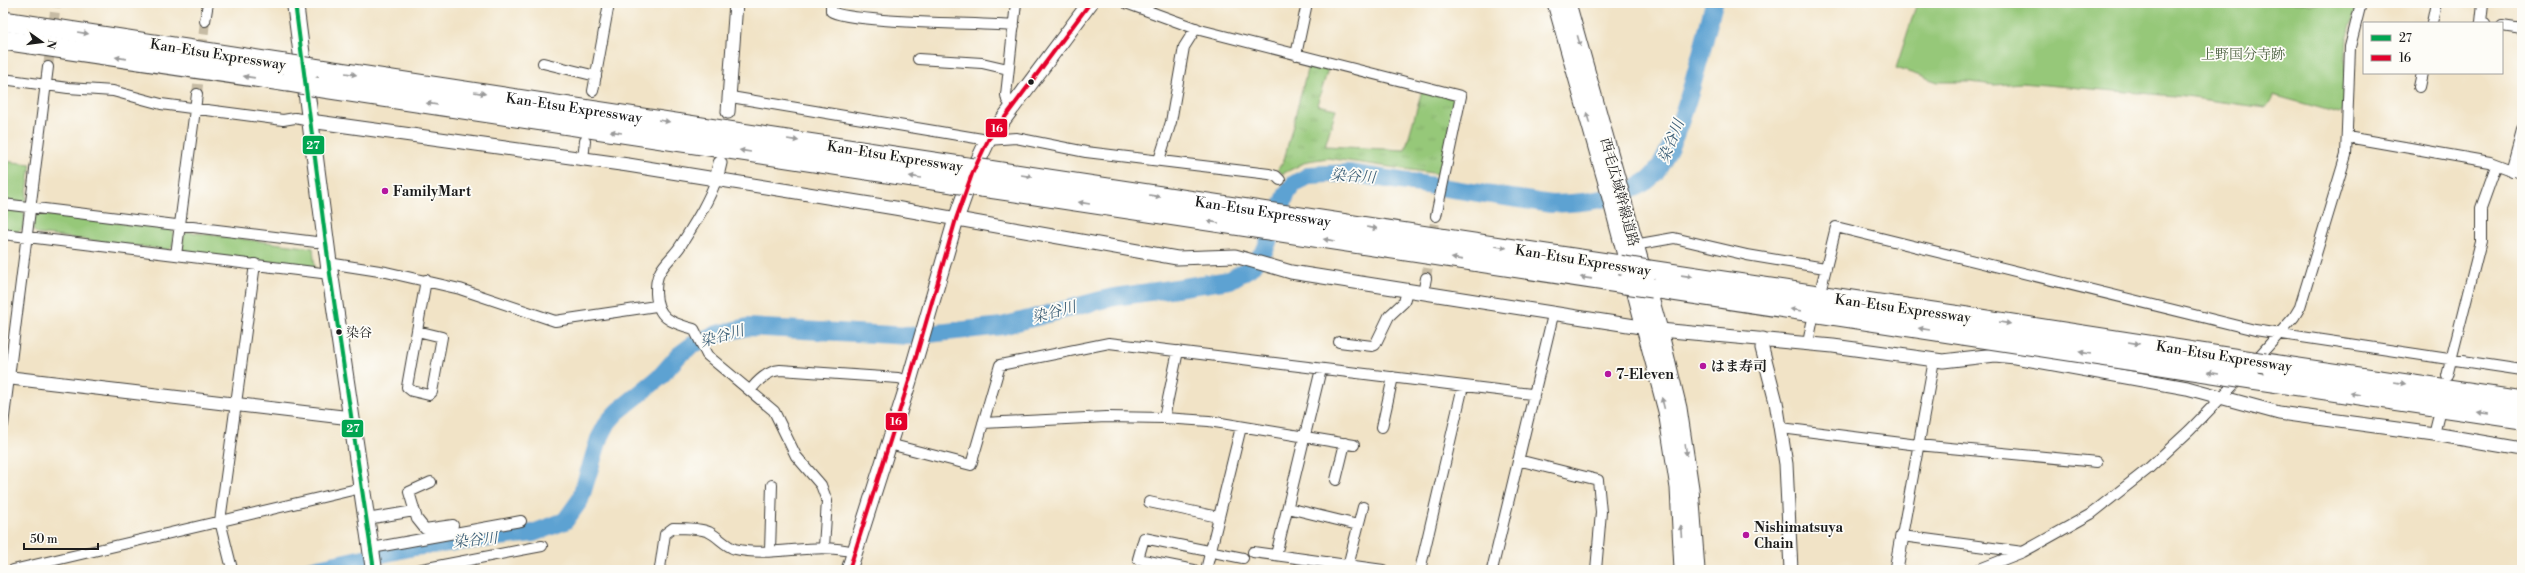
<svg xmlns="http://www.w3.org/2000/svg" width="2525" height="573" viewBox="0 0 2525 573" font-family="'Libre Bodoni','Noto Serif JP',serif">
<defs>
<pattern id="grass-tufts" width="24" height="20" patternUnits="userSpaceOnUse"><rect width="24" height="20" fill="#96c879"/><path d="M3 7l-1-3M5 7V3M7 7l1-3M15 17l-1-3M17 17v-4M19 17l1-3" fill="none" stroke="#81ab68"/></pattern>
</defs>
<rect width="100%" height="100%" fill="#fdfcf7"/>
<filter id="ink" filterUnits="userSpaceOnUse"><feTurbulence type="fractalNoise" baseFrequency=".025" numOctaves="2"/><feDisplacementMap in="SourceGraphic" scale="8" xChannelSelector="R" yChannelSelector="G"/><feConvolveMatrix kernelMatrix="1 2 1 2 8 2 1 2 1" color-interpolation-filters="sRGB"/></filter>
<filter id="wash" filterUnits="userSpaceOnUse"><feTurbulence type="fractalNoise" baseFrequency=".012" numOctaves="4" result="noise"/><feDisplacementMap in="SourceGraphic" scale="16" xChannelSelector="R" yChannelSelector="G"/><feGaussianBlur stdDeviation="0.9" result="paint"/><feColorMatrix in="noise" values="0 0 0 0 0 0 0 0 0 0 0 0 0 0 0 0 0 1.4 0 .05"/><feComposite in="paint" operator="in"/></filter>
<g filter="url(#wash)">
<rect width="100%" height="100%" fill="#f1e3c6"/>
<!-- grass -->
<path fill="url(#grass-tufts)" stroke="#59724a" d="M1313,62L1329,66L1317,105L1336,109L1325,146L1405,150L1422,90L1452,98L1456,103L1439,174L1327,158L1308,161L1282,174L1278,169L1284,160L1308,66Z"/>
<!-- green -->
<path fill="#96c879" stroke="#59724a" d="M1917,3H2358L2347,38L2343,110L2338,113L2273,95L2271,103L2265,108L2186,97L2022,83L1994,85L1971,82H1938L1896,68Z
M3,161L31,164L26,200L23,203L3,200Z
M3,209L21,211L25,214L23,228L18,232L3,230Z
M39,214L171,229L174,233L173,246L169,250L37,234L33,230L34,218Z
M189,232L313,248L315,268L185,252L182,247L184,234Z"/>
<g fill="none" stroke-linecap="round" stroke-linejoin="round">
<!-- river -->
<path stroke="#5da2d2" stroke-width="18" d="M309,570L414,547L533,533L565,521L580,500L599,439L608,422L617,412L659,378L679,355L694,344L717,334L748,327L910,336L1002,326L1109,298L1230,280L1250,268L1265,250L1287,193L1294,184L1310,175L1348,173L1551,204C1583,203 1619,200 1647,181C1677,160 1704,42 1714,3"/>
</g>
</g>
<g filter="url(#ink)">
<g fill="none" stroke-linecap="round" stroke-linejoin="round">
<!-- minor-tunnel -->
<path stroke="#c6bba4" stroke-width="10" stroke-dasharray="10 5" stroke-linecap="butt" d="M48,67L56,3
M197,94L205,21
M1426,278L1436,216"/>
<defs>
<path id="minor" d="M831,3V11C846,23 984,23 1014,26
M1126,3L1200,30L1461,96L1436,216
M2483,3L2481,22L2485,23
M205,21L208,3
M2432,23L2436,3
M2502,26L2522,29
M1296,55L1307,3
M918,59L982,63L1008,69
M543,63L596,76
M3,79L68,88L113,91L161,104L283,120L295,118L310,121
M2419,87L2422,73
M593,91L609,3
M731,97L988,140L1016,138L1086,152L1269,174L1276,176L1280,180
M1012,106L1007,100L1006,95L1016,3
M2347,137L2490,162L2522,174
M583,159L585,141
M1159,160L1171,122L1184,47L1196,28
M2511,171L2522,130
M716,180C708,203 694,224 681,245C675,255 665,262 660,272C656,278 656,286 656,293C657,318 671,323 694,329L707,355L774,411L796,456L821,485L827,501L824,547
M3,204L316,242L326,241
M3,234L330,274
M1634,245L1674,238L1747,255L1825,268
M176,255L197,94
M328,263L386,272L460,289L555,321L656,306
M1822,284L1836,227L2255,330L2522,370
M1423,294L1426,278
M417,331L442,337L432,392L429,395L412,391L407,387L408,381L426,280
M1339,342L1372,346L1375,345L1389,316L1404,302L1407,291
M1808,343L1812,323
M1934,360L1902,536L2023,552L2091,514L2148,469L2190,430L2241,377
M2253,363L2294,317L2300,307L2346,155L2350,47L2361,3
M2447,376L2481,241V208L2496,166
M750,391C757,381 768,371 780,370L898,378L909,381
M1164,418L1178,351
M983,423L1106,417L1164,418L1209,421L1354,445
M3,425L48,67
M1382,427L1393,377
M1781,428L1918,445L2097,462
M2434,434L2438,418
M889,444L971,465L1000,365L1109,343L1531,394L1534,397
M1518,460L1598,480L1601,512L1596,570
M1336,480L1345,443
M431,482L409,492L417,519L425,529L453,525
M1149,502L1218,517
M1288,508L1358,525
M367,519L414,511
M372,548L521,521
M770,551L772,485
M1253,552L1383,570
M1276,555L1321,369
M1348,566L1363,507
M660,568L665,534L673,528C683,528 700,528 709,532C719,537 725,546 735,549C774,558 814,541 854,552
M232,569L220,521L255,264
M13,570L361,488
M417,570L542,546
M1194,570L1138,559L1144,538L1243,558
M1206,570L1241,427
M1420,570L1463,386
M1492,570L1553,315
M1977,570L2023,552"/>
<path id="tertiary" d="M728,112L736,3
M310,121L628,165L895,208L1177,258L1235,256L1291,272L1660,330L1833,346L1943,361L1995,355L2015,357L2187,388L2279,413L2434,434L2522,449
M716,180L720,163
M1763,339L1762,348L1776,402L1786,464L1791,570
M3,377L351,418
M1896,570L1902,536"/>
<path id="secondary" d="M1555,3L1606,183L1666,411L1678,488L1682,570
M1568,3L1660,330L1679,408L1691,488L1697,570
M849,570L909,381L956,219L972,174L988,140L1090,3"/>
<path id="primary" d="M295,3L330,274L374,570"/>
<g id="motorway">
<path d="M3,21L284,64"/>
<path d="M3,40L288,82"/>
<path id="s1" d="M313,68L960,166"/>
<path d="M317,87L953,183"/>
<path id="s2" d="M988,170L1620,265"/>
<path d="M982,187L1625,284"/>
<path d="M1649,270L1967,317"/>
<path d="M1653,288L1963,335"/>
<path d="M2265,363L2522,401"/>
<path d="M2252,379L2522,419"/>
</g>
</defs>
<!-- minor casing -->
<use href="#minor" stroke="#3c3a36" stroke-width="12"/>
<!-- tertiary casing -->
<use href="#tertiary" stroke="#3c3a36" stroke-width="15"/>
<!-- secondary casing -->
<use href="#secondary" stroke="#3c3a36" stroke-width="17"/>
<!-- primary casing -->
<use href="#primary" stroke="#3c3a36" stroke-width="18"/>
<!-- motorway casing -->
<use href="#motorway" stroke="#3c3a36" stroke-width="21"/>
<!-- minor -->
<use href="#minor" stroke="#fff" stroke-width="10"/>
<!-- tertiary -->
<use href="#tertiary" stroke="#fff" stroke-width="13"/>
<!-- secondary -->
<use href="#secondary" stroke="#fff" stroke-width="15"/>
<!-- primary -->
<use href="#primary" stroke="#fff" stroke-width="16"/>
<!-- motorway -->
<use href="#motorway" stroke="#fff" stroke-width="19"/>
<defs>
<path id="motorway-bridge" d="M284,64L313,68
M288,82L317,87
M960,166L988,170
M953,183L982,187
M1620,265L1649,270
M1625,284L1653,288
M1967,317L2265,363
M1963,335L2252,379"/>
</defs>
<!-- motorway-bridge casing -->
<use href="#motorway-bridge" stroke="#3c3a36" stroke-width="21" stroke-linecap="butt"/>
<!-- motorway-bridge -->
<use href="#motorway-bridge" stroke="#fff" stroke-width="19"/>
<defs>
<path id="bus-1" d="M295,3L330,274L374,570"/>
<path id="bus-2" d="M849,570L909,381L956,219L972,174L988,140L1090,3"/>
</defs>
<!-- bus-1 casing -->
<use href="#bus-1" stroke="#fdfcf7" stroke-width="7"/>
<!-- bus-2 casing -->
<use href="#bus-2" stroke="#fdfcf7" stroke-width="7"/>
<!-- bus-1 -->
<use href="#bus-1" stroke="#00a651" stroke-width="4"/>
<!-- bus-2 -->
<use href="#bus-2" stroke="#e4002b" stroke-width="4"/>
</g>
<!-- one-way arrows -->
<defs><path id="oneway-solid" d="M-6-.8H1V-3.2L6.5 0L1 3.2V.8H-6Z"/></defs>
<g fill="#999">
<use href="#oneway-solid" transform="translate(83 33) rotate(9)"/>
<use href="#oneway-solid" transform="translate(1579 41) rotate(74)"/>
<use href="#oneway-solid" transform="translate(121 58) rotate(-172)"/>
<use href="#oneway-solid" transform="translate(351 74) rotate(9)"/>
<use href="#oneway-solid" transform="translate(249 77) rotate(-172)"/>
<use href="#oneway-solid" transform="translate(480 93) rotate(9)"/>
<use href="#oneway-solid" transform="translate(432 104) rotate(-171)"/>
<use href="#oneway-solid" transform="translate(1588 118) rotate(-106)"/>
<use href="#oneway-solid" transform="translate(664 121) rotate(9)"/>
<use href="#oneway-solid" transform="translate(616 132) rotate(-171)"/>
<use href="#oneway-solid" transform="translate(793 140) rotate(9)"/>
<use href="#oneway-solid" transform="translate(745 151) rotate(-171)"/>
<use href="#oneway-solid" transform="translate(1027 176) rotate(9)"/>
<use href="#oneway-solid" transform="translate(915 177) rotate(-171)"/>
<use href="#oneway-solid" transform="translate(1155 196) rotate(9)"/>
<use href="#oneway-solid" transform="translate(1084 203) rotate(-171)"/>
<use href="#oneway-solid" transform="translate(1213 222) rotate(-171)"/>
<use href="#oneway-solid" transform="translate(1372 228) rotate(9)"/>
<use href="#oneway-solid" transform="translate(1329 240) rotate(-172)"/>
<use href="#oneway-solid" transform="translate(1501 247) rotate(9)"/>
<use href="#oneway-solid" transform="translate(1457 259) rotate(-172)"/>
<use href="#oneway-solid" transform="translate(1687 276) rotate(8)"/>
<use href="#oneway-solid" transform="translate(1586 278) rotate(-172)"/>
<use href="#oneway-solid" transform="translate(1796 310) rotate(-171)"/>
<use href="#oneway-solid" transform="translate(2005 323) rotate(9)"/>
<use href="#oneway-solid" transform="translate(1924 329) rotate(-171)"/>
<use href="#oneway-solid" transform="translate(2134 343) rotate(9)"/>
<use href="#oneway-solid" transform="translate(2085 353) rotate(-171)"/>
<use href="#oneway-solid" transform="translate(2213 373) rotate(-171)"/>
<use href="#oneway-solid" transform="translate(2400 383) rotate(9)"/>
<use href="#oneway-solid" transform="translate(2355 394) rotate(-171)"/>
<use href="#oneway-solid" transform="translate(1663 403) rotate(-104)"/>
<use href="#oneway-solid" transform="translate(2483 413) rotate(-171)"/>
<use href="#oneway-solid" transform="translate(1686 450) rotate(82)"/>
<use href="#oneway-solid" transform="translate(1681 531) rotate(-94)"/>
</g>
</g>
<!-- markers -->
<g fill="#1c1c1c" stroke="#fdfcf7" stroke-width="1.5">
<circle cx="1031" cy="82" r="3.5"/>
<circle cx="339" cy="332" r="3.5"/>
</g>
<g fill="#b5179e" stroke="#fdfcf7" stroke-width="1.5">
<circle cx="385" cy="191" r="4"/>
<circle cx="1703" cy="366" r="4"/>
<circle cx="1608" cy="374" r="4"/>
<circle cx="1746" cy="535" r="4"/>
</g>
<g text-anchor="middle" stroke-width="3.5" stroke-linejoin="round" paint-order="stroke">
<!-- bus labels -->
<g font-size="13" fill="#1c1c1c" stroke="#fdfcf7" text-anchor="start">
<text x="346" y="337">染谷</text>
</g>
<!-- street labels -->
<g font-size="14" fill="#1c1c1c" stroke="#fdfcf7">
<text transform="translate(218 54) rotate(9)" y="5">Kan-Etsu Expressway</text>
<text dy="5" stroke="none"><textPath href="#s1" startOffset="264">Kan-Etsu Expressway</textPath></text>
<text transform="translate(895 156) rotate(9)" y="5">Kan-Etsu Expressway</text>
<text transform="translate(1620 192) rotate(75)" y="5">西毛広域幹線道路</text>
<text dy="5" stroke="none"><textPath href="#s2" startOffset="278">Kan-Etsu Expressway</textPath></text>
<text transform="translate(1583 260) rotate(9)" y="5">Kan-Etsu Expressway</text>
<text transform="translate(1903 308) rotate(8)" y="5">Kan-Etsu Expressway</text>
<text transform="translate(2224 356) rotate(9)" y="5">Kan-Etsu Expressway</text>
</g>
<!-- park labels -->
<g font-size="14" fill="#4d6141" stroke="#fdfcf7">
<text x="2243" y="59">上野国分寺跡</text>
</g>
<!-- poi labels -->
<g font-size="14" font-weight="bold" fill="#1c1c1c" stroke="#fdfcf7" text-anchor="start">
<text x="393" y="196">FamilyMart</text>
<text x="1711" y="371">はま寿司</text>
<text x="1616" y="379">7-Eleven</text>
<text x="1754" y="532">Nishimatsuya<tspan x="1754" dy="16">Chain</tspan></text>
</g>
<!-- water labels -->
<g font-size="15" font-style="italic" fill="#3c5f77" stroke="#fdfcf7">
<text transform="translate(1671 141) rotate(-68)" y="5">染谷川</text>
<text transform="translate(1353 176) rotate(4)" y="5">染谷川</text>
<text transform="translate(1054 312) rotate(-15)" y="5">染谷川</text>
<text transform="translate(722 336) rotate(-16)" y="5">染谷川</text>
<text transform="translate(475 540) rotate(-6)" y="5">染谷川</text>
</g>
</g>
<g stroke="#fdfcf7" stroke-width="1.5">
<rect x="985" y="118" width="23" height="20" rx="4" fill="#e4002b"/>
<rect x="302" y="135" width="23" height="20" rx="4" fill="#00a651"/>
<rect x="885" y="412" width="23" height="19" rx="4" fill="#e4002b"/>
<rect x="341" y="419" width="23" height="19" rx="4" fill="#00a651"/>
</g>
<g font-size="11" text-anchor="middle" font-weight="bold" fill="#fff">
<text x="997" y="132">16</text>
<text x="313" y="149">27</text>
<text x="896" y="425">16</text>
<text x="353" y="432">27</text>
</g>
<!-- margin -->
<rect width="2525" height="573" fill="none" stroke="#fdfcf7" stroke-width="16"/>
<!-- legend -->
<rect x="2363" y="22" width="140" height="52" fill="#fdfcf7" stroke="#a3a29f"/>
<rect x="2371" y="35" width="20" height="6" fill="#00a651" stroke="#a3a29f"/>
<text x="2399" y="42" font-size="12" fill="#1c1c1c">27</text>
<rect x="2371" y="55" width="20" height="6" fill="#e4002b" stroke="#a3a29f"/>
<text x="2399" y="62" font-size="12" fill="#1c1c1c">16</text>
<!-- north arrow -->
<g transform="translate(42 42) rotate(104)" stroke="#fdfcf7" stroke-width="3" paint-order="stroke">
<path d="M0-3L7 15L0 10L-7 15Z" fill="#1c1c1c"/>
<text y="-6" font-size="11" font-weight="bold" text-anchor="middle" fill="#1c1c1c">N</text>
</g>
<!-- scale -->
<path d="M24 543v6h74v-6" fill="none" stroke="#1c1c1c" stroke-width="2"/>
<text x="30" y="543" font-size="12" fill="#1c1c1c" stroke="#fdfcf7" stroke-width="3" paint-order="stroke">50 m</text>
</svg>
